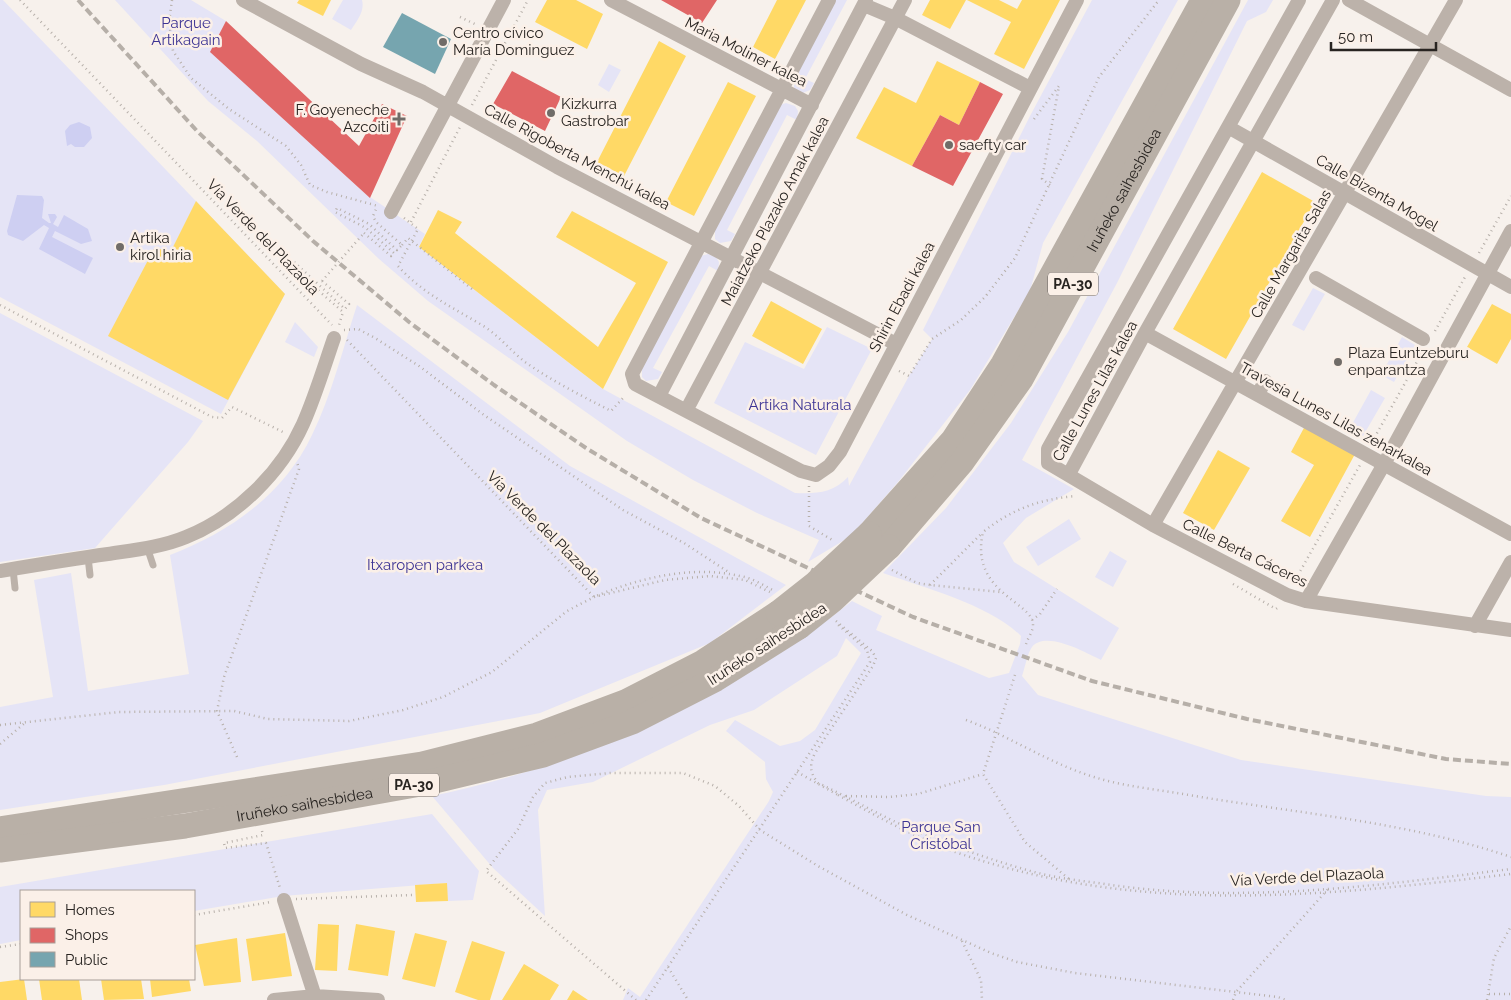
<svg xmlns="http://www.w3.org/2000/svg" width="1511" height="1000" viewBox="0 0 1511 1000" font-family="Raleway,sans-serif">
<rect width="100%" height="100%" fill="#f7f1ec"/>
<!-- green -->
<path fill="#e5e4f6" d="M0,0H3L285,294L221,414L0,297Z
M115,0H191L226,21L211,52L367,195L425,234L419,247L603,389L795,493C816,494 833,493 848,477L849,486L909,376L932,339L923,330L1030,116L1092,0H1178L1043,243L1030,291L970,390L898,482L851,536L808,562L819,540L757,513L693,480L627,441L428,301L379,259L257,141L208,101Z
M343,0H362C365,11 357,21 351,30L332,19Z
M835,0H847L805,79L814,83L810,90L803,93L794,88V78Z
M1248,0H1273L1266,12L1247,21L1117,283L1022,460L1074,489L1026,518L1003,543L1014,562L1119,628L1101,660C1086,653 1046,630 1032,647C1027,654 1025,668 1022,676L1038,695L1241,760L1486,796L1511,797V1000H623L628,988L640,997L769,801L773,792L766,779L765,762L726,731L735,720L780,746L800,741L815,730L861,653L846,638L837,656L754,710L710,725L593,782L547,790L538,810L545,916L493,868L432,796C587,764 728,699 852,601L882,616L876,630L989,678L1009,673L1020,644L1021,636C990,605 925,588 883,573L946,508L1011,423L1068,332Z
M609,64L621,70L609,92L598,85Z
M786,103L795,106L798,111L797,120L787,115L727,230L735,234L731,241L720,243L715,239V228L780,105Z
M708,254L716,257L719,262L718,271L709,266L653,368L662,372L658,379L646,381L642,377V366L701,256Z
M1313,288L1325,294L1304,331L1292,325Z
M357,305L570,466L786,585L710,643L540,713L164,785L0,810V707L53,697L34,580L71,573L88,691L189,674L170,555C230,532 284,494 312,435C332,394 343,348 357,305Z
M0,313L203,421L188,442L95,548L0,562Z
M295,322L318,347L314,357L285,342Z
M827,327L872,349L816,455L714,403L745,342L804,369Z
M1402,337L1415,345L1394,382L1381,375Z
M1371,390L1385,398L1363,436L1350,428Z
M1069,519L1081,539L1038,566L1026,547Z
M1110,551L1127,561L1113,587L1095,577Z
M432,814L479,871L473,900L448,901L446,883L283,896L194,911V891H21V940L0,944V887Z"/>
<!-- water -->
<path fill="#cecff2" d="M79,122L90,127L92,138L84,147H75L71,144L67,146L65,131L70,125Z
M17,195L42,196L44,200L42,218L49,223H51L48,214H55L57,217L53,224L58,227L64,215L88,229L92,241L81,244L55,231L52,237L93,258L85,274L39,249L49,228L44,225L23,241L8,235L7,231Z"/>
<!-- homes -->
<path fill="#ffd966" d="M299,0H331L323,16L297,3Z
M547,0H576L603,14L587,49L535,22Z
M777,0H806L775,59L753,47Z
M930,0H966L950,29L922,15Z
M967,0H999L1017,9L1022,0H1060L1024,69L994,54L1011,22Z
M659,41L686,56L624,176L597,162Z
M937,61L980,82L959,125L940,115L912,166L856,138L884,87L916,103Z
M728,82L756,96L694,216L666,202Z
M1262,172L1315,202L1226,359L1173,329Z
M196,201L285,294L228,400L108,336L155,247L170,253Z
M438,210L462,222L455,233L598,347L636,283L556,237L572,211L668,262L603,389L419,247Z
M771,301L822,329L803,364L752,336Z
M1492,304L1511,314V339L1497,364L1467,347Z
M1305,426L1355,454L1310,537L1281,521L1314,465L1291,452Z
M1218,450L1250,468L1214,530L1183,513Z
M447,883L448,901L416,902L415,885Z
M318,924L339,925L337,971L315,970Z
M356,924L395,931L388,976L348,970Z
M285,933L292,976L252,981L246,939Z
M415,933L447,941L435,987L402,979Z
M237,938L241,982L204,986L195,945Z
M472,941L505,952L490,1000H478L455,992Z
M524,964L559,985L550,1000H502Z
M24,979L27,1000H0V982Z
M39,979H79L82,1000H42Z
M101,979H141L144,999L104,1000Z
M150,979H189L191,991L152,997Z
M573,990L588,1000H567Z"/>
<!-- shops -->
<path fill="#e06666" d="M661,0H717L702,23Z
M226,21L359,146L382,104L407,116L370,198L210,52Z
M512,71L561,97L545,131L493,104Z
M980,82L1003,94L953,186L912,166L940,115L959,125Z"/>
<!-- public -->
<path fill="#76a5af" d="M402,13L451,39L435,74L383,47Z"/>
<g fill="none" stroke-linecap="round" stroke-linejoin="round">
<!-- path -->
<path stroke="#b7b0aa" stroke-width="2.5" stroke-dasharray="1 4" stroke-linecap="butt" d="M20,0L332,325
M172,0L169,22L173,51L191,78L229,109L286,146L301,165L310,185L327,192L378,206
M460,17L477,25
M472,105L528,0
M1034,119L1059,86L1042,179L1050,185
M568,150L570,146
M404,218L418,229L398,266C423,294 454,308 485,327C500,337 511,351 525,362C552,381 582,396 611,411L623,398
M411,222L460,127
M364,233L391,256L394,253L366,228L335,212L337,208L369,224L397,250L402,245L376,222L373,216L377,207
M402,245L408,238L472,289
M1479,253L1511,196
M322,281L349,304L345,309L292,260L288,264L343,312L339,325
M0,305L212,417L222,418L232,407L285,433
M344,330L358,329L375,338L419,366L484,415L623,510L684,543L730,573
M1435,331L1465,277
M347,340L594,597C638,578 692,565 740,576C753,578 764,586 775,591
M899,371L909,376L932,339L961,320L985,297L1015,258L1099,77L1159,0
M1372,442L1423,351
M809,486V526L834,541
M892,570L917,583L930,585L1000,592
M1233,584L1276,609L1280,606
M1293,584L1360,465
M930,585L982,533
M1032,620L1040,614L1057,589
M836,621L872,651L876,658L873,666L815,753C809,765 810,773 818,783C850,798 881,816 913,830C950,845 988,859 1027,870C1050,877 1074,880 1098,883C1235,905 1374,886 1511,869
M1026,644C1028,638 1033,631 1033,625C1034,602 969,593 983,532C1012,509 1040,499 1076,496
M1015,675L983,774L1025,842L1069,879
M966,720C1010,736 1048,763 1094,777C1122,786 1154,789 1183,794C1293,813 1405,821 1511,857
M0,725L119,712L234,711L268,719L349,721L403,710L443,697L492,672L567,611L594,597L665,580L710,576L745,580L772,593
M0,744L26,722
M237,757L217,711L224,677L299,469L297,462
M797,772L838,795
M838,795C878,817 918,839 961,854C1144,916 1324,896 1511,874
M846,796L889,797L918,794L983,774
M262,831L263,835L224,843L225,848L266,843L280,888
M296,899L412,895
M194,915L271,902
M962,941L981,980L982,1000
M0,947L21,944
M668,967L688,1000
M1489,994H1511
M636,1000L486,871L518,829L533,797L545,783L568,777L610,773H683L715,786L739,806L760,830L818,866L907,915L991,953L1017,962L1075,973L1278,997L1286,1000
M646,1000L870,662L867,650L836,623
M1233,1000L1236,992L1329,888
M1487,1000L1494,958L1511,926"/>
<!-- lane -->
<path stroke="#bcb2aa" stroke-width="7" d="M147,547L153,565
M88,557L90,575
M13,569L15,588"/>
<!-- street -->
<path stroke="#bcb2aa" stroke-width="14" d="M243,0L361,64L423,92L557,167L896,344
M611,0L812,105
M829,0L632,374L635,384L801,471L816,475L829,466L840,452L1077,0
M1299,0L1048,449V463L1153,525L1287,595L1306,601L1511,630
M1349,0L1511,90
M864,5L895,18L1030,88
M1228,127L1511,287
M391,212L504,0
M1316,278L1423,339
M1145,333L1511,534
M1258,394L1265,381
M659,396L866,0
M687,409L905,0
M1069,474L1145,333L1333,0
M1153,525L1456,0
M0,571C36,565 72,559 108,554C134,550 162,547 186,537C236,517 281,473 303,424C315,397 324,367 334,338
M1306,601L1384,464L1511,231
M1475,626L1511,562
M284,900L316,1000
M274,1000L315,996L378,1000"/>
<!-- highway -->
<g stroke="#b9b0a7" stroke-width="25">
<path d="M869,534L953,440L1003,364L1203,0"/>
<path id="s1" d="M889,547L962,462L1021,379L1228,0"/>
<path d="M0,829L422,764L537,735L625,702L703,662L778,613"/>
<path id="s2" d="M0,850L185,826L426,783L543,755L632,722L716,679L799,627"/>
</g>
<!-- rail -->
<path stroke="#b6afa8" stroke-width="4" stroke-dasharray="8 4" stroke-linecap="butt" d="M78,0L197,131L313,241L409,322L494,385L586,448L701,518L913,617L1092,681L1247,719L1446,759L1511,764"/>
<!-- path-bridge -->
<path stroke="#b7b0aa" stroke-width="2.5" stroke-dasharray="1 4" stroke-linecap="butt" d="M322,281L364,233"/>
<!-- highway-bridge -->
<path stroke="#b9b0a7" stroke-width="25" d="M778,613L816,583L869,534
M799,627L833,600L889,547"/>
</g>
<!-- markers -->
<g fill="#706c68" stroke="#fbf0e8" stroke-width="2">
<circle cx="443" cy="42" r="5"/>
<circle cx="551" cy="113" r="5"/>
<path d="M396.5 111.5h5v5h5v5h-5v5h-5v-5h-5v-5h5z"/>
<circle cx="949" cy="145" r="5"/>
<circle cx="120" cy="247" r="5"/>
<circle cx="1338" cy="362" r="5"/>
</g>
<g text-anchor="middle" stroke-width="5" stroke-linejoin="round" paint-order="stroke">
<!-- shield labels -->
<g fill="#fbf0e8" stroke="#67615d" stroke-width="1">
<rect x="1048" y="272.5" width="50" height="23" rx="4"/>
<rect x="389" y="773.5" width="50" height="23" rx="4"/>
</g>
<g font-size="14" font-weight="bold" fill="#282421">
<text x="1073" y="289">PA-30</text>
<text x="414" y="790">PA-30</text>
</g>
<!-- park labels -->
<g font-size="15" fill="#3d3494" stroke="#fbf0e8">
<text x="186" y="28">Parque<tspan x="186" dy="17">Artikagain</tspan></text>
<text x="800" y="410">Artika Naturala</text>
<text x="425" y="570">Itxaropen parkea</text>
<text x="941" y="832">Parque San<tspan x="941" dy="17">Cristóbal</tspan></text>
</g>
<!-- poi labels -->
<g font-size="15" fill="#282421" stroke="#fbf0e8" text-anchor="start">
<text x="453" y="38">Centro cívico<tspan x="453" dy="17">María Dominguez</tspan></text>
<text x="561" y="109">Kizkurra<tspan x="561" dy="17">Gastrobar</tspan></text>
<text x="389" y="115" text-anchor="end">F. Goyeneche<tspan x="389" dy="17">Azcoiti</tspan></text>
<text x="959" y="150">saefty car</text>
<text x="130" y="243">Artika<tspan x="130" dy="17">kirol hiria</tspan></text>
<text x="1348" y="358">Plaza Euntzeburu<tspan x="1348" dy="17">enparantza</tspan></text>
</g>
<!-- street labels -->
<g font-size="15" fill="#282421" stroke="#fbf0e8">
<text transform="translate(746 52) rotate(27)" y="5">Maria Moliner kalea</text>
<text transform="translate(577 157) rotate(28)" y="5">Calle Rigoberta Menchú kalea</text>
<text dy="5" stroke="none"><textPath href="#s1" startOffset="429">Iruñeko saihesbidea</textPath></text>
<text transform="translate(1377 193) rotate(30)" y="5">Calle Bizenta Mogel</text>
<text transform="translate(775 211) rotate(-62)" y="5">Maiatzeko Plazako Amak kalea</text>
<text transform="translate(263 237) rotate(46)" y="5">Vía Verde del Plazaola</text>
<text transform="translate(1291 254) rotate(-60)" y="5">Calle Margarita Salas</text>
<text transform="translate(902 297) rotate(-62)" y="5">Shirin Ebadi kalea</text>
<text transform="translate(1095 391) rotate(-61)" y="5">Calle Lunes Lilas kalea</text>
<text transform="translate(1336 419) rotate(29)" y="5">Travesía Lunes Lilas zeharkalea</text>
<text transform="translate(544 528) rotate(45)" y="5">Vía Verde del Plazaola</text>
<text transform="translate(1245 553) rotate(26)" y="5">Calle Berta Cáceres</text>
<text transform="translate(767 644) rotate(-33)" y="5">Iruñeko saihesbidea</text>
<text dy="5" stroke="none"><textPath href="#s2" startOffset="308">Iruñeko saihesbidea</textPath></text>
<text transform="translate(1307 877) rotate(-3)" y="5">Vía Verde del Plazaola</text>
</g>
</g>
<!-- legend -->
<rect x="20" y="890" width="175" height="90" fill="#fbf0e8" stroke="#a79e98"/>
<rect x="30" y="902" width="25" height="15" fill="#ffd966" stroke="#a79e98"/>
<text x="65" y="915" font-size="15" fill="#282421">Homes</text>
<rect x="30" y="928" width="25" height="15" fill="#e06666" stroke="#a79e98"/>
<text x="65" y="940" font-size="15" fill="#282421">Shops</text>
<rect x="30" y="952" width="25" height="15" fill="#76a5af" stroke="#a79e98"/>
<text x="65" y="965" font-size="15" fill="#282421">Public</text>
<!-- scale -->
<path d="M1331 42v8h105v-8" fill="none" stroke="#282421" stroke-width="2.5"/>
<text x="1338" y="42" font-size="15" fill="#282421" stroke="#fbf0e8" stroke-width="4" paint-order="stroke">50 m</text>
</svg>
